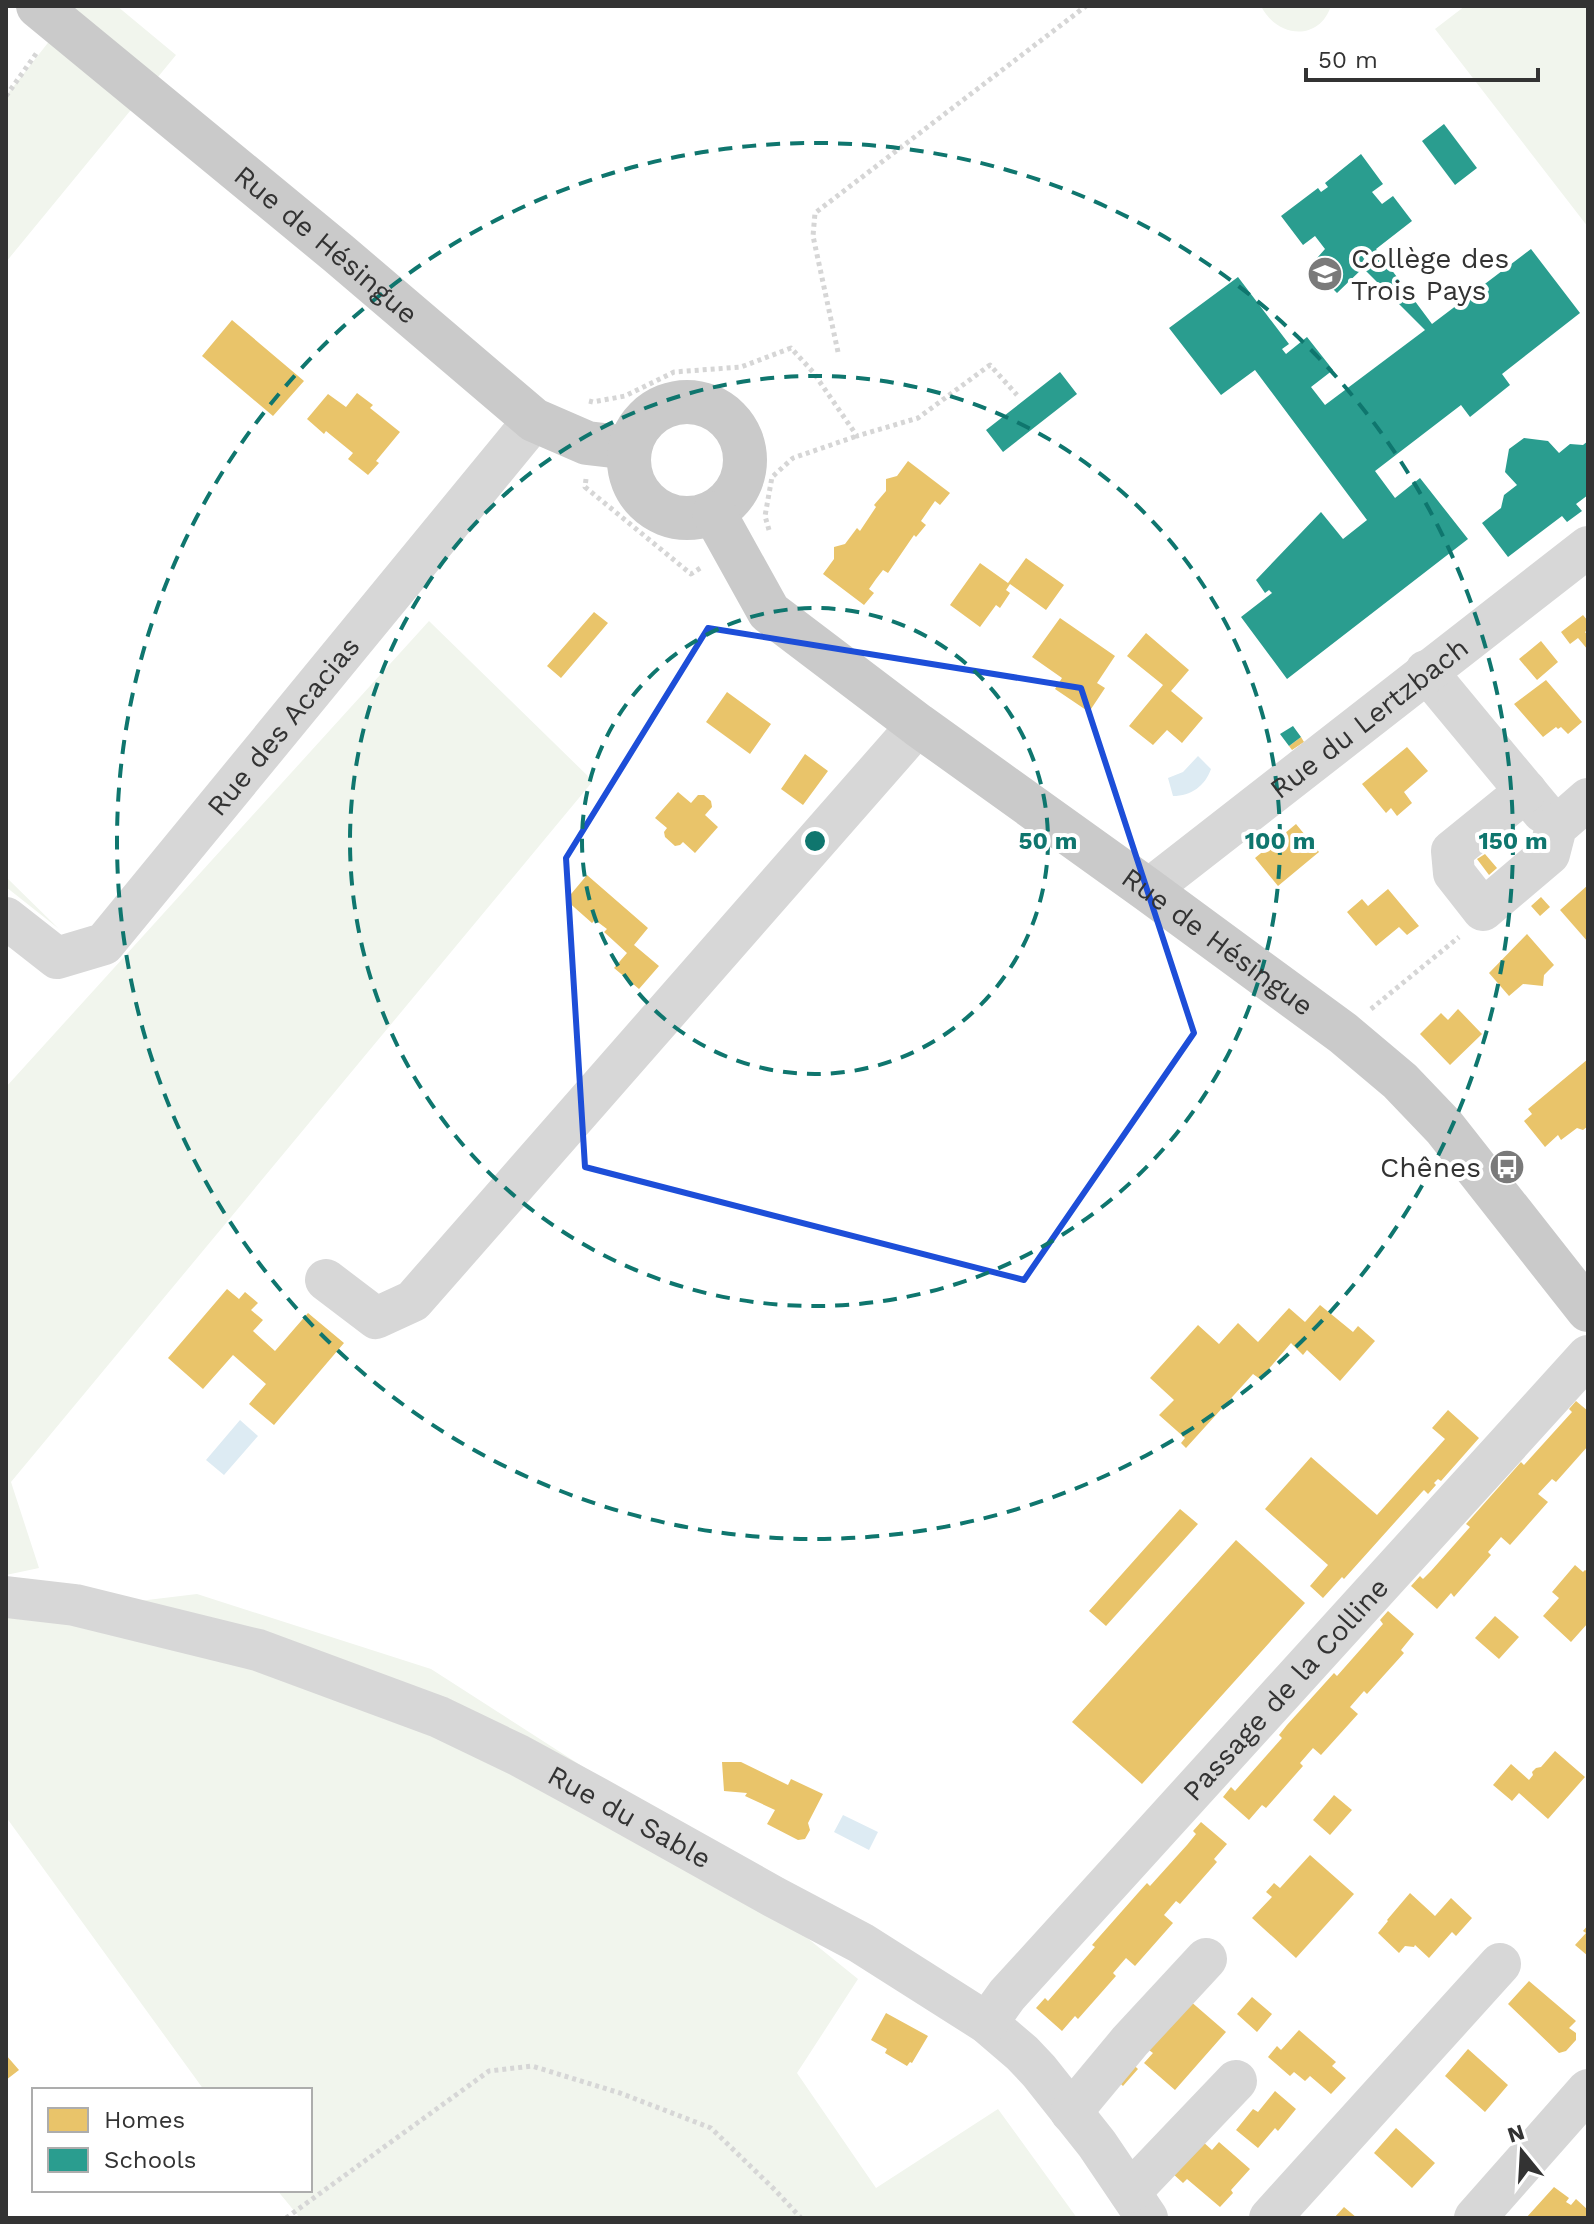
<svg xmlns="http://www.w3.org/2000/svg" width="1594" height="2224" viewBox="0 0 1594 2224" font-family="'Work Sans',sans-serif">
<rect width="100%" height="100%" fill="#fff"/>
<!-- green -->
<path fill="#f1f5ed" d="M77,6H117L176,55L6,262V96Z
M1261,6H1331C1319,42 1277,38 1261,6Z
M1465,6H1588V227L1435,29Z
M429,621L593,781L11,1482L39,1568L6,1575V1087Z
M6,877L59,929L6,887Z
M197,1594L431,1669L644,1806L858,1979L797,2073L876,2188L998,2109L1077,2218H300L277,2190H310V2090H204L6,1817V1617Z"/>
<!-- water -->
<path fill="#ddebf3" d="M1198,756L1211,769C1205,786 1191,796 1173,796L1168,778L1183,772Z
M240,1420L258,1436L224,1475L206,1460Z
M843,1815L878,1832L869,1850L834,1832Z"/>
<!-- homes -->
<path fill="#e9c46a" d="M232,320L304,381L273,416L202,356Z
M357,393L373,405L370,408L400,432L376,461L379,463L368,475L348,459L353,453L326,431L324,434L307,419L328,394L346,407Z
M908,461L950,493L940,505L935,501L921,521L926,525L916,537L914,535L888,573L883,570L876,579L869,589L874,593L864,605L823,574L834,559V547L845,544L857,528L860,531L876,507L874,505L886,491V479L897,476Z
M1026,558L1064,585L1046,610L1010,584L1006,590L1010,593L1000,608L996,605L980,627L950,605L980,563L1008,583Z
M594,612L608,623L561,678L547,666Z
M1583,615L1588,621V629L1585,632L1588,636V650L1578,638L1570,644L1561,632Z
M1060,618L1115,656L1097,683L1105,688L1089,712L1055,689L1062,678L1032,657Z
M1146,633L1189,670L1171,691L1203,718L1182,743L1167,730L1153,745L1129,726L1163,685L1127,656Z
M1541,641L1558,662L1537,680L1519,659Z
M1546,680L1582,722L1568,734L1561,727L1558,729L1556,727L1543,737L1514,704Z
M727,692L771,724L750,754L706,722Z
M1301,737L1304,742L1292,750L1289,746Z
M1407,747L1428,771L1404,792L1412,803L1397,816L1391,808L1386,813L1362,784Z
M805,754L828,771L803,805L781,789Z
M678,792L691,803L698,795H704L711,801L712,807L705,815L718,827L695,853L683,842L680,845L675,846L665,837L664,832L667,828L655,818Z
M1296,824L1319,852L1278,886L1255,858Z
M1485,854L1497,868L1489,875L1477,859Z
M587,875L648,928L634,945L659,966L639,989L614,968L627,953L604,932L607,929L595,920L592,923L566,900Z
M1588,885V942L1560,910Z
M1388,889L1419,926L1407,935L1399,927L1376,946L1347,912L1362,899L1368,906Z
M1541,897L1550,907L1540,916L1531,906Z
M1527,934L1554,965L1544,975L1543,986L1523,984L1509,996L1489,973Z
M1458,1009L1482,1034L1450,1065L1420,1034L1441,1013L1448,1020Z
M1588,1059V1126L1583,1130L1577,1128L1561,1140L1558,1135L1545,1147L1524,1121L1532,1114L1528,1109Z
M227,1289L239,1299L245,1292L258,1303L251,1310L263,1320L253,1331L275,1351L308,1313L344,1343L274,1425L249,1404L266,1384L233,1355L203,1389L168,1358Z
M1320,1305L1353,1332L1358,1326L1375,1341L1340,1381L1307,1350L1303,1355L1291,1343L1260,1379L1253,1374L1186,1448L1181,1443L1185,1438L1159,1415L1174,1400L1150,1378L1198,1325L1219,1344L1238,1323L1258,1342L1289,1308L1305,1322Z
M1576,1401L1588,1411V1446L1556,1482L1552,1479L1538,1494L1548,1502L1510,1545L1501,1537L1488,1552L1491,1555L1454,1597L1451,1593L1437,1609L1411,1586L1420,1576L1423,1579L1431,1571L1470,1527L1466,1524L1521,1462L1524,1465L1572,1412L1569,1409Z
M1448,1410L1479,1438L1441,1481L1438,1479L1434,1483L1436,1485L1428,1494L1424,1490L1422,1492L1344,1579L1342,1577L1323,1598L1310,1586L1328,1565L1265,1509L1311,1457L1377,1515L1445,1439L1432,1428Z
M1180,1509L1198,1524L1106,1626L1089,1611Z
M1236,1540L1305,1603L1142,1784L1072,1722Z
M1575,1565L1583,1572L1585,1570L1588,1572V1623L1571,1642L1543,1616L1559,1598L1552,1592Z
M1388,1611L1414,1634L1401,1650L1404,1653L1367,1694L1364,1691L1350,1707L1358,1714L1321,1755L1313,1748L1300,1763L1303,1766L1266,1808L1262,1805L1249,1820L1223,1797L1231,1787L1235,1791L1282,1738L1279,1735L1287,1725L1334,1673L1337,1676L1383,1624L1380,1620Z
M1495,1616L1519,1637L1499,1659L1475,1638Z
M1555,1751L1585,1777L1548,1819L1519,1793L1512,1801L1493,1785L1511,1764L1529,1780L1533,1775L1532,1772L1536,1768L1541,1767Z
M722,1762H741L788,1785L791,1779L823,1794L808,1823L810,1830L805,1839L798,1840L767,1824L775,1810L745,1796L747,1793L724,1791Z
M1334,1795L1352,1810L1330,1835L1313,1820Z
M1201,1822L1227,1844L1214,1859L1217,1862L1180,1904L1176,1901L1164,1915L1173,1923L1135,1966L1126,1958L1113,1973L1116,1976L1078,2019L1075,2016L1062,2031L1036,2008L1045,1998L1048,2001L1095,1947L1092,1945L1138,1893L1147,1883L1150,1886L1187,1845L1196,1834L1193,1831Z
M1310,1855L1354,1894L1296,1958L1252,1918L1272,1897L1266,1892L1274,1883L1280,1888Z
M1410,1893L1435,1916L1451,1898L1472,1918L1456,1936L1452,1932L1429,1958L1415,1945L1414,1947L1405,1946L1399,1953L1378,1933L1388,1921L1387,1920Z
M1588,1925V1956L1575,1945L1586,1933L1583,1931Z
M1529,1981L1576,2021L1569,2028L1576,2033V2040L1566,2051L1559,2053L1508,2004Z
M1252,1997L1272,2014L1257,2032L1237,2014Z
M1189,2000L1226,2032L1175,2090L1144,2063L1153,2053L1146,2048Z
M886,2013L928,2036L912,2063L910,2062L907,2066L885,2053L887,2049L871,2040Z
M1299,2030L1336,2062L1332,2066L1346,2078L1331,2094L1310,2076L1305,2081L1294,2072L1290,2076L1268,2057L1277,2046L1281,2050Z
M1468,2049L1508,2085L1485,2112L1445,2076Z
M6,2055L19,2070L6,2080Z
M1126,2058L1138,2069L1123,2086L1111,2075Z
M1275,2091L1296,2109L1278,2131L1275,2128L1258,2148L1236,2130L1253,2109L1258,2112Z
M1396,2128L1435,2163L1412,2188L1374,2153Z
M1201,2140L1212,2150L1219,2142L1250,2169L1231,2190L1233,2193L1220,2207L1187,2179L1183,2183L1172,2173Z
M1554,2187L1569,2198L1566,2202L1571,2205L1576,2199L1588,2210V2218H1526Z
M1344,2207L1357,2218H1334Z"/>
<!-- schools -->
<path fill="#2a9d8f" d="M1444,124L1477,168L1455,185L1422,141Z
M1361,154L1383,184L1372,192L1382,204L1393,196L1412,221L1376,249L1432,324L1531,249L1580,313L1502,374L1510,385L1470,417L1461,405L1375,471L1395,498L1420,478L1468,539L1287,679L1241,617L1272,593L1269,590L1265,593L1256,580L1321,512L1343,539L1367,520L1255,370L1221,395L1169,328L1238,277L1289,344L1282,349L1286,354L1307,337L1333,370L1311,387L1325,405L1425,330L1363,268L1337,293L1310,266L1325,249L1315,236L1303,245L1281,216L1318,188L1321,192L1328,187L1325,183Z
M1060,372L1077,394L1003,452L986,430Z
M1524,438L1548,441L1559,453L1570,444L1583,445L1588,441V495L1576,504L1582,511L1567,522L1562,516L1508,557L1482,523L1501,508L1504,495L1517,485L1505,472L1509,449Z
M1293,726L1301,737L1289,746L1280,734Z"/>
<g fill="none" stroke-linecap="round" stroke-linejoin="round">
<!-- path -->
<path stroke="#d6d6d6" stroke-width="5" stroke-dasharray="4 4" stroke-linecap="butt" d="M6,96L38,51
M838,352L813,236L815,213L1086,6
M589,401L593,402L625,396L674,372L741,367L791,348L813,372L857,436L918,418L990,365L1017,395
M586,479L585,487L691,574L702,567
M769,530L765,516L772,477L793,458L857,436
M1371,1009L1459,937
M286,2218L489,2071L532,2066L620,2093L711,2128L775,2190L801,2218"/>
<!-- minor -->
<g stroke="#d7d7d7" stroke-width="42">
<path d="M1426,671L1543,812"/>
<path d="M1526,791L1452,851L1454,873L1483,910L1549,854L1556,827L1588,799"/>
<path id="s1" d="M1148,890L1588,547"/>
<path id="s2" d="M6,918L57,958L104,944L534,420"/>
<path d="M326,1280L376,1318L413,1301L918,725"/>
<path id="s3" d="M6,1597L75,1605L258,1650L439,1717L518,1755L597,1798L774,1897L861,1943L987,2023L1022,2053L1039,2071L1097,2144L1147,2218"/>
<path id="s4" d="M987,2023L1007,1995L1588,1356"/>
<path d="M1071,2112L1130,2041L1206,1959"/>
<path d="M1130,2192L1236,2081"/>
<path d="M1270,2218L1500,1964"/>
<path d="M1475,2218L1588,2090"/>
</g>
<!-- major -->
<g stroke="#cacaca" stroke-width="44">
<path id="s5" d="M38,6L338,253L534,420L587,443L630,448"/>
<circle cx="687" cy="460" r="58"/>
<path id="s6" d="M714,513L769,612L918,725L1148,890L1343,1033L1400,1081L1444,1127L1588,1310"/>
</g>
</g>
<!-- marked area -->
<path fill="none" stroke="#1d4ed8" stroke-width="6" stroke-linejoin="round" d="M708,628L1081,688L1194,1033L1024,1280L585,1167L566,858Z"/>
<!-- distance rings -->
<g fill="none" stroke="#0f766e" stroke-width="4" stroke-dasharray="14 10">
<circle cx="815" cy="841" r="233"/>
<circle cx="815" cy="841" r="465"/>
<circle cx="815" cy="841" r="698"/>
</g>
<!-- icons -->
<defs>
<symbol id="school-disc" viewBox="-11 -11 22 22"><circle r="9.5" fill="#7a7a7a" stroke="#fff"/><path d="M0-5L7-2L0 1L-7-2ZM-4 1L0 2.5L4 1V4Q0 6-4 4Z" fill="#fff"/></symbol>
<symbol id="bus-disc" viewBox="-11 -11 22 22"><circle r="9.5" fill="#7a7a7a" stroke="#fff"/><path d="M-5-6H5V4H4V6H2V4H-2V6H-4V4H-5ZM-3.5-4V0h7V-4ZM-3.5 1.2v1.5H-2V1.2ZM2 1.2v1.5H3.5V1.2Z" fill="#fff"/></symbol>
</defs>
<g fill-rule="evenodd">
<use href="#school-disc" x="1305" y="254" width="40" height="40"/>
<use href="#bus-disc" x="1487" y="1147" width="40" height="40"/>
</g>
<g text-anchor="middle" stroke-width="8" stroke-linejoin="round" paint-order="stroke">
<!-- street labels -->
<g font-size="28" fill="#333" stroke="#fff">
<text dy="10" stroke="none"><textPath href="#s5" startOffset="374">Rue de Hésingue</textPath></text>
<text dy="10" stroke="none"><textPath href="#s1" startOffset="280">Rue du Lertzbach</textPath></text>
<text dy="10" stroke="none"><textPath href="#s2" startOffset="396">Rue des Acacias</textPath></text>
<text dy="10" stroke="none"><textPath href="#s6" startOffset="670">Rue de Hésingue</textPath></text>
<text dy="10" stroke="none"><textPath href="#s4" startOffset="448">Passage de la Colline</textPath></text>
<text dy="10" stroke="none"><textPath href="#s3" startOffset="666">Rue du Sable</textPath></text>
</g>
<!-- poi labels -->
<g font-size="28" fill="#333" stroke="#fff" text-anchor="start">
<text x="1351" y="268">Collège des<tspan x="1351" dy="32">Trois Pays</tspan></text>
<text x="1481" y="1177" text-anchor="end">Chênes</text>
</g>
</g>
<circle cx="815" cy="841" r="12" fill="#0f766e" stroke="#fff" stroke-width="4"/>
<g font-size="24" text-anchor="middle" font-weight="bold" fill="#0f766e" stroke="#fff" stroke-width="8" stroke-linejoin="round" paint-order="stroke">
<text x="1048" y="849">50 m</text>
<text x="1280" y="849">100 m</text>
<text x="1513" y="849">150 m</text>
</g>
<!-- border -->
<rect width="1594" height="2224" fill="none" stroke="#333333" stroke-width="16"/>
<!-- legend -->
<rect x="32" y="2088" width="280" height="104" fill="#ffffff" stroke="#adadad" stroke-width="2"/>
<rect x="48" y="2108" width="40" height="24" fill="#e9c46a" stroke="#adadad" stroke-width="2"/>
<text x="104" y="2128" font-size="24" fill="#333333">Homes</text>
<rect x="48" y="2148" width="40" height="24" fill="#2a9d8f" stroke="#adadad" stroke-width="2"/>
<text x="104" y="2168" font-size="24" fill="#333333">Schools</text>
<!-- north arrow -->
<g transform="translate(1522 2152) rotate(342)" stroke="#ffffff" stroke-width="6" paint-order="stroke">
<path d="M0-6L14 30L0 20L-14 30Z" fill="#333333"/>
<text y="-12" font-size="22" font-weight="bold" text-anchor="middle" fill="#333333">N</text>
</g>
<!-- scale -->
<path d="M1306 68v12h232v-12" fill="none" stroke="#333333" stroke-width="4"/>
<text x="1318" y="68" font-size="24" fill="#333333" stroke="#ffffff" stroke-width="6" paint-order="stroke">50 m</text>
</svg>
